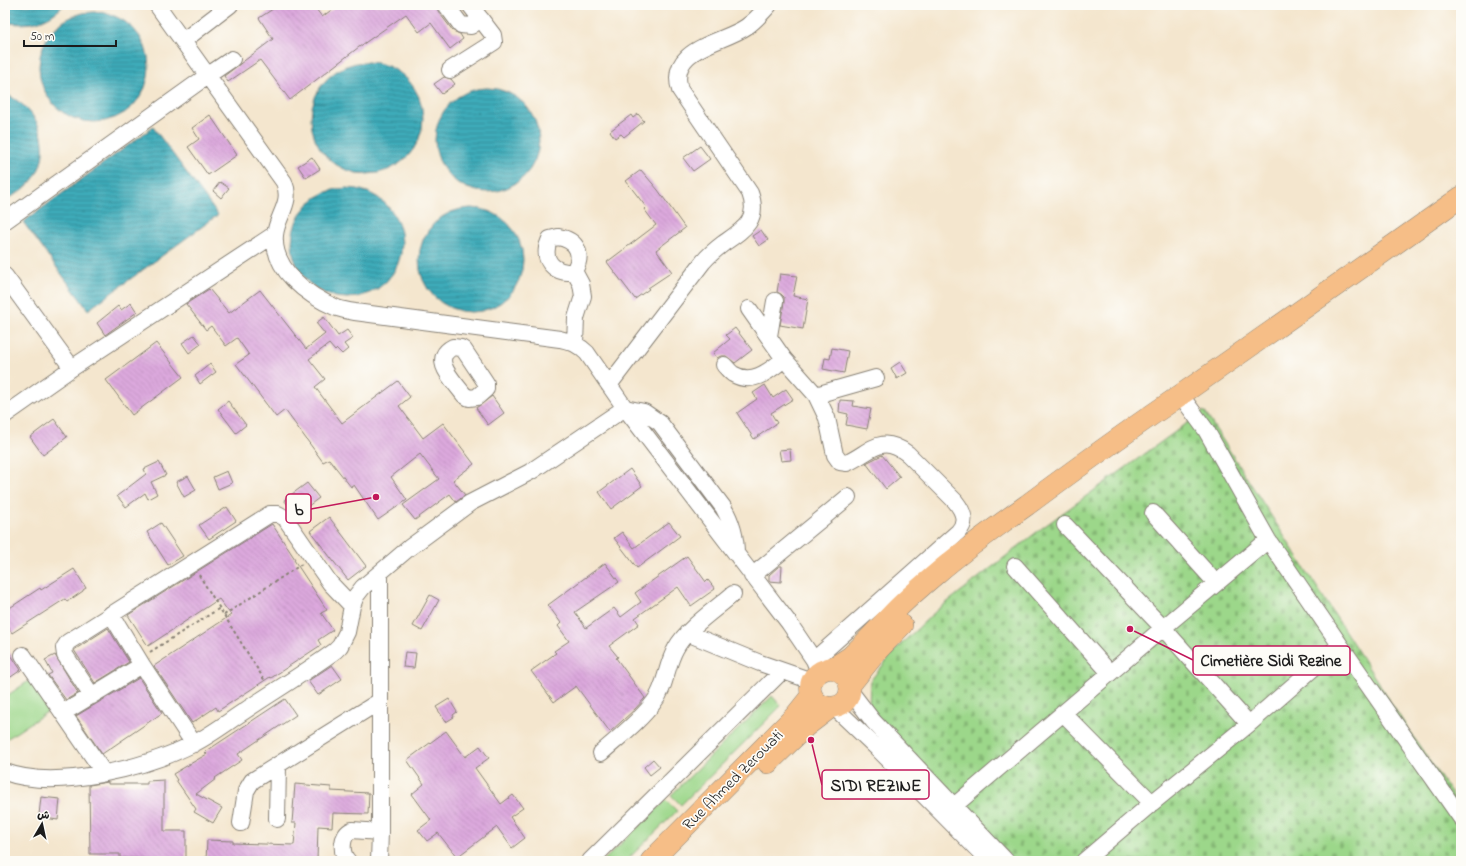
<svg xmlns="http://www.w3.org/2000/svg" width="1466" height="866" viewBox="0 0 1466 866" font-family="'Indie Flower','Playpen Sans Arabic',sans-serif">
<defs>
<pattern id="cemetery-stones" width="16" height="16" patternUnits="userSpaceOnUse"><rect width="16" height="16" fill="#9cd78a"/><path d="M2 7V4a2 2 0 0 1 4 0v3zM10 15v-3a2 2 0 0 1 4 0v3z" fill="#86b876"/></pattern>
<pattern id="water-rules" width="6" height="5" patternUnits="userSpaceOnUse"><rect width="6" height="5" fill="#3cabb9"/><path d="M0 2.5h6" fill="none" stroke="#328a96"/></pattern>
<pattern id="building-back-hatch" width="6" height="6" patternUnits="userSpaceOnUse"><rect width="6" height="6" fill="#dca8dd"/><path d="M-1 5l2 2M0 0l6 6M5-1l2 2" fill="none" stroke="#bc90bd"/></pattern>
</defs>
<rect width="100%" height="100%" fill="#fdfcf7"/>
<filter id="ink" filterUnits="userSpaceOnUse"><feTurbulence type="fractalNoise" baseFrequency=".025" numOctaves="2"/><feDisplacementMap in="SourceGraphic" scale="8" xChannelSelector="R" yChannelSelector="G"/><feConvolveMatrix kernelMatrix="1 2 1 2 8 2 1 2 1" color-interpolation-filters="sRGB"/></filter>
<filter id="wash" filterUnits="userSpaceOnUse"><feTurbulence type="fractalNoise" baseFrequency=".012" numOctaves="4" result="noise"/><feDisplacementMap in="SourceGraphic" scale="16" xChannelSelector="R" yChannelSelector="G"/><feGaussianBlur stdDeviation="0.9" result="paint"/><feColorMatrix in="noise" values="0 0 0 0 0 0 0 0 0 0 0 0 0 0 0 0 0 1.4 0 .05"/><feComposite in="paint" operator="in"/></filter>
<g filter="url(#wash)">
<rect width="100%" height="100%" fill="#f4e6ce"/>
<!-- green -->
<path fill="#9cd78a" stroke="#5c7a53" d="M30,680L50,710L5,740V697Z
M772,696L781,706L681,805L671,795Z
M666,800L677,811L626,861H603Z"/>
<!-- cemetery -->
<path fill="url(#cemetery-stones)" stroke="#5c7a53" d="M1204,411L1402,720L1461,808V861H1014L869,708L870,681L897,648L936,611L1042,528Z"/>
<!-- water -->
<path fill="url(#water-rules)" stroke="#2c646a" d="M5,5H64C48,22 27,27 5,22Z
M39 67a55 55 0 1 1 110 0a55 55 0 1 1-110 0Z
M311 118a56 56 0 1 1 112 0a56 56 0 1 1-112 0Z
M435 140a52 52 0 1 1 104 0a52 52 0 1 1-104 0Z
M5,94C55,115 57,181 5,199Z
M153,127L218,215L88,310L23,222Z
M292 243a55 55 0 1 1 110 0a55 55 0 1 1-110 0Z
M419 260a52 52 0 1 1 104 0a52 52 0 1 1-104 0Z"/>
<g id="blocks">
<!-- building -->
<path fill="url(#building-back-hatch)" d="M279,5H313L322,17L338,5H437L438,11L453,31L460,34L463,39L450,49L431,23L419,32L406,14L359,47L290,100L260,60L228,82L224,76L273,39L259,18Z
M444,77L451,79L455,84L442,94L434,84Z
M638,114L644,121L624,137L621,134L615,138L610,131L631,115L633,118Z
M210,115L237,155L208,175L188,147L199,139L192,128Z
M700,146L710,159L693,171L683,158Z
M312,157L320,169L306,178L298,166Z
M641,170L658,190L685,228L656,250L672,272L648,288L649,289L635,299L607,262L656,225L644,209L646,207L626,181Z
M220,182L229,188L221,198L213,191Z
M761,230L768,240L759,246L752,236Z
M780,274L797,276L793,296L808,299L803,329L780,325L784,302V297L781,294L777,292Z
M209,289L229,313L260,290L306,349L325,334L316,323L324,317L338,336L347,330L353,338L344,344L348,349L342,354L337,349L335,351L329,344L309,359L325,379L315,387L342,423L398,381L410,397L399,406L423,438L443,423L474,464L453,480L465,495L456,502L450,494L415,520L403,505L439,479L420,454L391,477L407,500L378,520L354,485L351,487L329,459L323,462L285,410L276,417L236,364L249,355L237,338L226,346L211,326L206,330L186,304Z
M131,303L137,312L105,335L97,323L118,306L121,310Z
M735,328L752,350L735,363L726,356H721L717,358L713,353L730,339L726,335Z
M194,335L201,344L189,353L182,343Z
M156,343L183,377L132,415L106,380Z
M832,348L848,351L844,373L823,369L825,358L830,359Z
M900,362L907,373L897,379L891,368Z
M210,364L216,372L200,384L195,376Z
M765,385L773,398L786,389L793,399L771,413L777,423L754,439L737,413L757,399L753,393Z
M492,396L504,413L488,425L476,408Z
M840,400L854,401L853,406L871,409L867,429L846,425L848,414L839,412Z
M228,401L246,425L236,433L218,409Z
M54,419L67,437L43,455L30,437Z
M790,449L791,460L781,461L779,450Z
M882,455L900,477L886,489L866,463Z
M159,462L166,475L151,482L157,494L148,499L145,493L126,507L117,496L146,474L144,469Z
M630,469L642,486L611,509L599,492Z
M227,471L232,483L218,489L213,477Z
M188,476L196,490L184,497L176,482Z
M307,483L319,498L296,515L284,500Z
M227,507L236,521L209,539L199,525Z
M329,517L366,566L348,580L310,531Z
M669,522L680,536L637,568L614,538L622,532L634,548Z
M161,523L183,556L168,565L147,532Z
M272,524L295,559L294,560L327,610L321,613L333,630L318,640L321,645L271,678L270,677L218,711L216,707L192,723L154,666L231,615L219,599L148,646L128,615Z
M687,556L706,582L708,580L715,589L691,606L678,587L635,618L639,624L609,646L618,657L616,658L645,698L635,709L610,732L576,686L554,702L531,671L556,653L554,651L569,641L558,626L561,623L548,605L605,563L619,582L575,612L586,628L614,608L621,617L641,602L635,593Z
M779,566H782L781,582L769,581V575Z
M74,569L86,588L83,590V591L67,602L65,599L12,633L5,622V611L40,588L41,590Z
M430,595L439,600L422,631L413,626Z
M108,628L129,662L95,683L74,650Z
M5,646L21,670L5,681Z
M405,652L416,653L414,668L403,667Z
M55,655L78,693L66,700L48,675L52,673L45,660Z
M332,665L342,679L318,695L308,681Z
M139,678L162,713L102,754L76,716Z
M285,699L296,715L238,754L242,760L215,778L216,779L196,794L222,808L213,823L194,812L196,809L176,780H177L173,774L207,754L205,752Z
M449,699L457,712L453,715L454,717L446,722L436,707Z
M446,731L465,757L480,746L489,758L475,768L501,804L513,795L523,808L510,817L525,838L512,848L497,827L457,857L438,833L427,841L418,830L431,820L412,794L424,784L407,760Z
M653,759L660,767L650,775L644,767Z
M164,780V831H186V859L120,858V854H90L89,785L108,782V784H147V781Z
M295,784L331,787V791L369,793L368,814L333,813L332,827L318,826L317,861H206L207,840L233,841V843L294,845L296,823H292Z
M41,797L60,799L58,820L45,818V815H39Z"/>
</g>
</g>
<g filter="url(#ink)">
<use href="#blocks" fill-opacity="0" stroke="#888175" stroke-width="1"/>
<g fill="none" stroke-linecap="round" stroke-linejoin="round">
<defs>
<path id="minor" d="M157,5L284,182C293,203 277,215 275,235C272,270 308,296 337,308C343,310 349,311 355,312L560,339C571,341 579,345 587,353L625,408L789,623L814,660L819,672
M446,5L461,25L471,26L481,19
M183,41L230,5
M450,70L494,42L493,35L470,5
M5,221L207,76L232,59
M558,237C577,240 584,254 574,271C559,275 544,264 547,248C547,245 549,242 550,239Z
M574,271L581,284L583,296L576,318L575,343
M5,276L72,368
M749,309L784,359L816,395L827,418L835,455L840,462L847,463C871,452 880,433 908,454L955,501C963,511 968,521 958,532L814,660
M769,336L775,301
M453,347L461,348L464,350L486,383V389L477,397L469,398L464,395C455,382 429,359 453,347Z
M724,365C727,368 730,372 733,374C753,386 770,370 784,359
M609,385L703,262C709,255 716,249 724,243C743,230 760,220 750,193L680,90C667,48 721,44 746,27C755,21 762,13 769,5
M816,395L876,378
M1187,404L1206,430L1268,540L1340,645L1461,818
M5,415L72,368L275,234
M1153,513L1216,583
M1065,525L1163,628L1249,724
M1015,566L1110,673
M752,576L848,497
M111,614L142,665L194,744
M687,633L760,663L812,681
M23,655L104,773
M850,691L873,721L1006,861
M92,696L65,655L64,648L68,642L270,514H278L285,518L330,583L352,606
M834,707L877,748L989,861
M63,713L142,665
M1063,713L1152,803
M601,753C619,737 640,721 654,702C666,687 666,665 676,648C687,628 716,609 733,594
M5,772C56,791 145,768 193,744C211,735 229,721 246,710C276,690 306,672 335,651L340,646L347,632L352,606L356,596L363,587L409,548L470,503L530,472L625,408L644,412L660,423L723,507C732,522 736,537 736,554
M954,806L1163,628L1268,540
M277,819L278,765
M241,823L246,791L252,781L380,701
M348,861C340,853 341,834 352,830L380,832
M379,861L380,832V573
M590,861L782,671
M1084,861L1152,803L1249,724L1340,645"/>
<path id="major" d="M830,668C856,672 856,705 833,707C816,709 804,691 814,677C819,671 823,670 830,668C837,666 844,661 850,657C867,642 882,624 898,608C910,596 923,585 936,574C965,549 996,527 1027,505C1074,470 1121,436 1169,403C1267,335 1364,266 1461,197
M850,685L878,650L902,625
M768,763L805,727L830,708
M651,861L795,716L811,696"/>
</defs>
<!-- minor casing -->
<use href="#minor" stroke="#888175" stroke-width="18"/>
<!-- major casing -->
<use href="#major" stroke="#888175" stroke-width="22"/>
<!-- path -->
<path stroke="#888175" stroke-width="2" stroke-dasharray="3 3" stroke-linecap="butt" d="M199,575L265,681
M224,615L302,564
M150,652L220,608"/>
<!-- minor -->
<use href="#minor" stroke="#fff" stroke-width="16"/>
<!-- major -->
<use href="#major" stroke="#f6be87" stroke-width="21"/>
</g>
</g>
<g text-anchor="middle" stroke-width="3.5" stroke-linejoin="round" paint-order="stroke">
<!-- street labels -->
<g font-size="16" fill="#1c1c1c" stroke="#fdfcf7">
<text transform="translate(732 779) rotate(-45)" y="6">Rue Ahmed Zerouati</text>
</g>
</g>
<!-- callouts -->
<path fill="none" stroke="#c2185b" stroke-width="1.5" d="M376 497L311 509M1130 629L1193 660M811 740L822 785"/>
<g fill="#c2185b" stroke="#fdfcf7" stroke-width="1.5">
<circle cx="376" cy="497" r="4"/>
<circle cx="1130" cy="629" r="4"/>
<circle cx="811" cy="740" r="4"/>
</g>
<g fill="#fdfcf7" stroke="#c2185b" stroke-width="1.5">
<rect x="286" y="494" width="25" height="29" rx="4"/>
<rect x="1193" y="646" width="157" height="29" rx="4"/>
<rect x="822" y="770" width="107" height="29" rx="4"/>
</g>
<g font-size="17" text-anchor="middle" font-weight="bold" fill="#1c1c1c">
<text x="299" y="515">b</text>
<text x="1271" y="666">Cimetière Sidi Rezine</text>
<text x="876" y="791">SIDI REZINE</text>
</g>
<!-- margin -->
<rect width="1466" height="866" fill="none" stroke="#fdfcf7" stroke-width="20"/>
<!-- north arrow -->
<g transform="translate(42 824) rotate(9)" stroke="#fdfcf7" stroke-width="3" paint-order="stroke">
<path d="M0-3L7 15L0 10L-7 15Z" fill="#1c1c1c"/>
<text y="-6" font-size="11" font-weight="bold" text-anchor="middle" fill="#1c1c1c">ش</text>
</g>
<!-- scale -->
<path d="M24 40v6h92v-6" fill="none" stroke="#1c1c1c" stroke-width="2"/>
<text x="30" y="40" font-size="12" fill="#1c1c1c" stroke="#fdfcf7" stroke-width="3" paint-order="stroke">50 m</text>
</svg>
